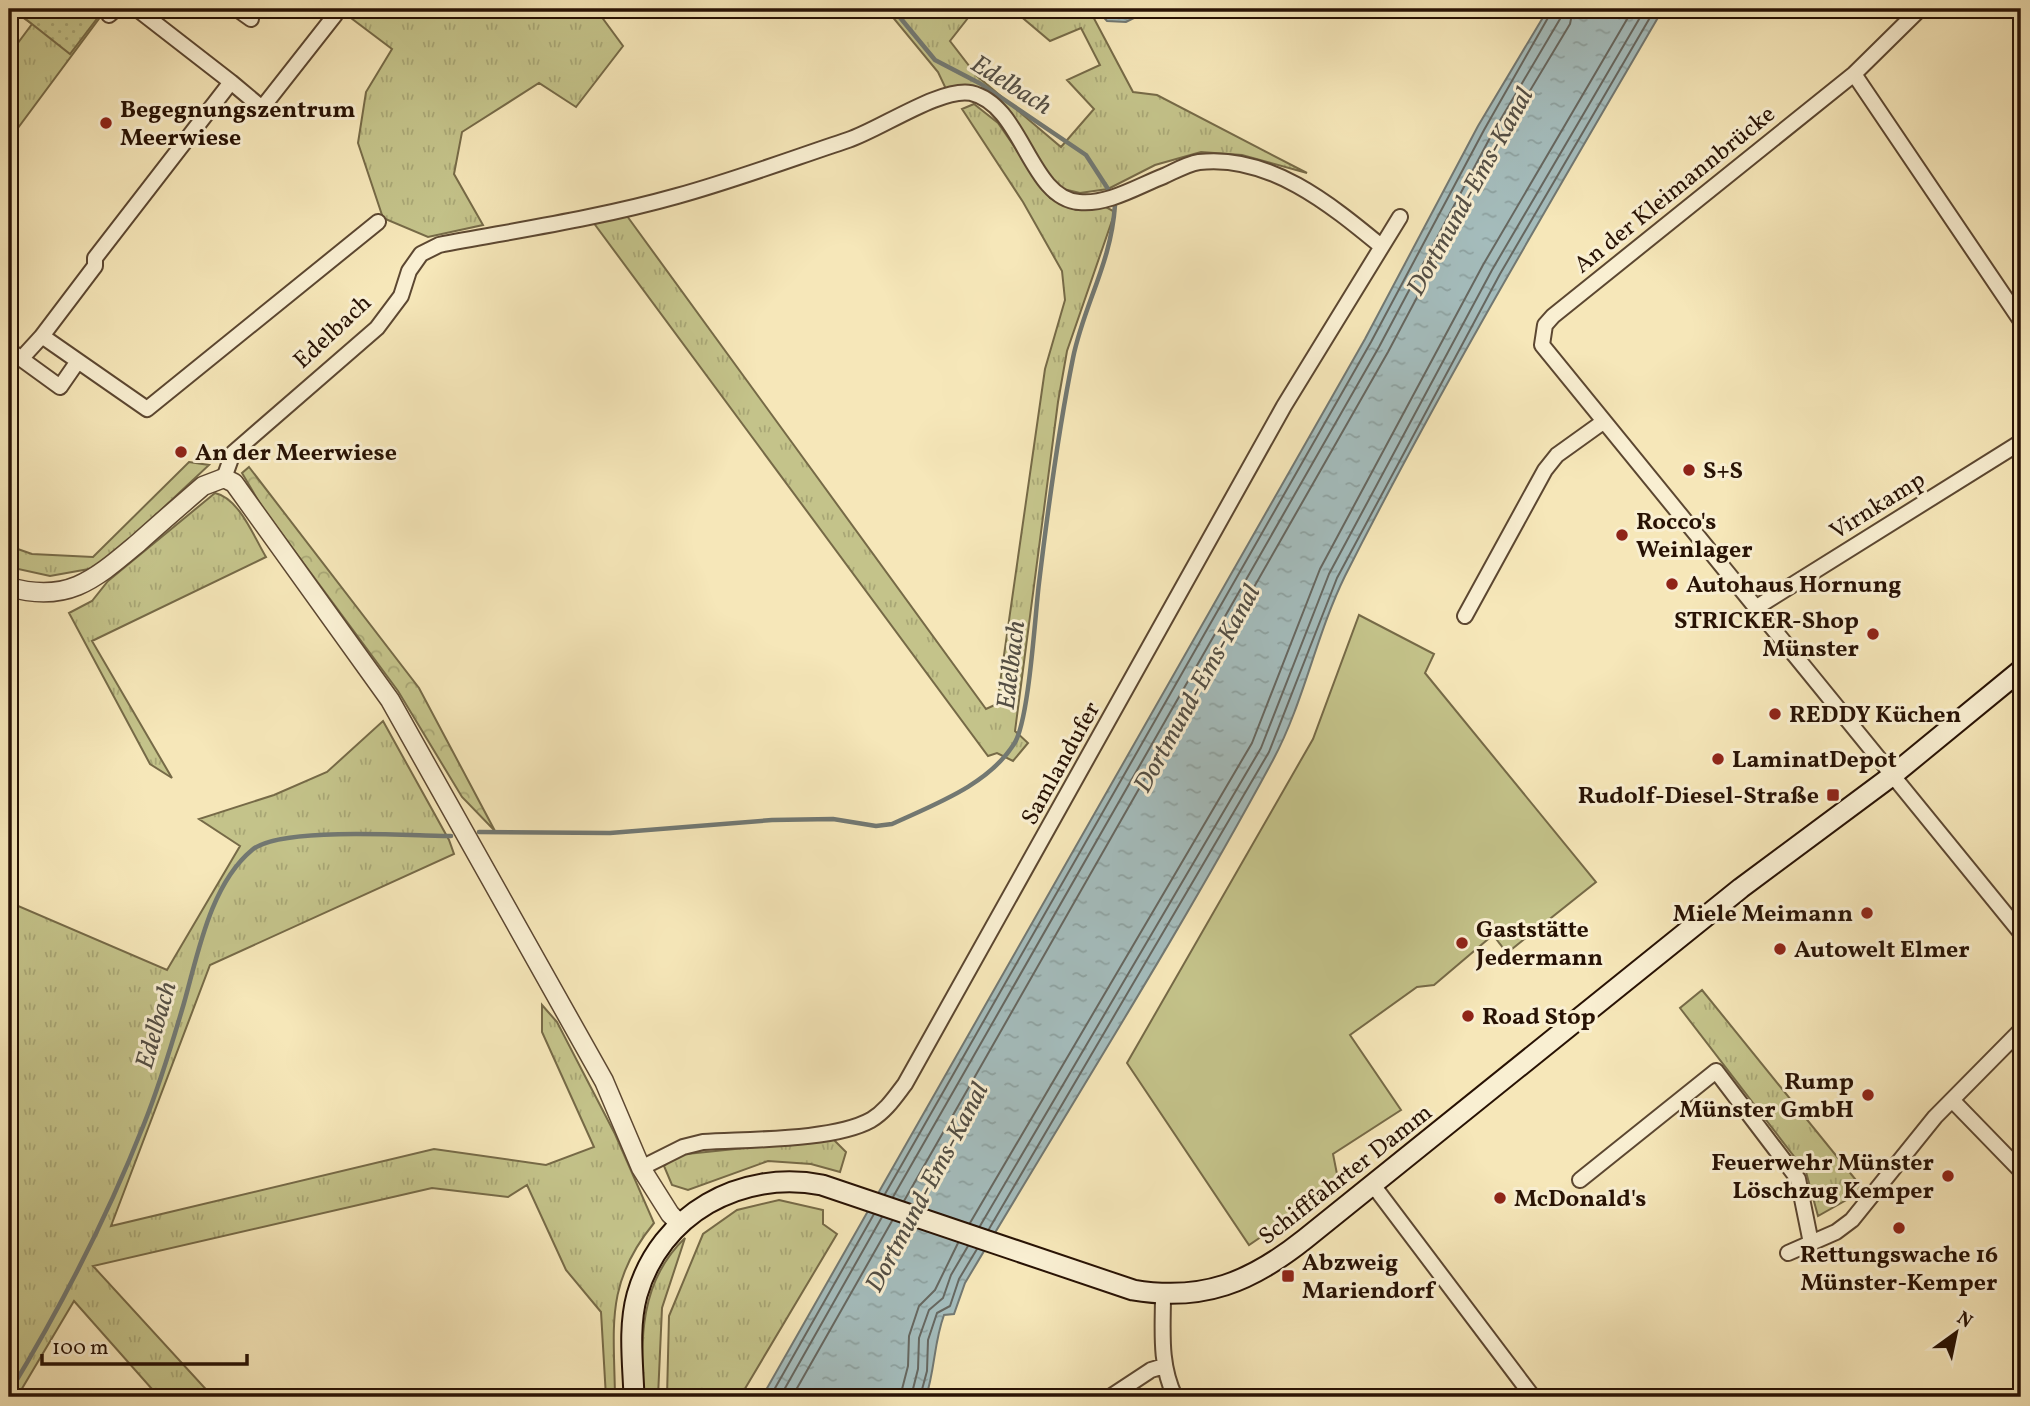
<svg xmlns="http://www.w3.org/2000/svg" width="2030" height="1406" viewBox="0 0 2030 1406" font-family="Vollkorn,serif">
<defs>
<pattern id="grass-tufts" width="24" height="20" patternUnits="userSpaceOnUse" patternTransform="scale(1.75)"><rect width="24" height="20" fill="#c4c38a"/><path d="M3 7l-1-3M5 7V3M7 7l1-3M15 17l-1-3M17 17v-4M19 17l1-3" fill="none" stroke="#a8a675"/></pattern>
<pattern id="forest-crowns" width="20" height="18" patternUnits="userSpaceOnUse" patternTransform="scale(1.75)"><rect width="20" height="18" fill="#c4c38a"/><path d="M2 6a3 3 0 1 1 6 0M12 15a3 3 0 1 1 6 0" fill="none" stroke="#a8a675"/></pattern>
<pattern id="park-dots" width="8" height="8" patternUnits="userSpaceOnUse" patternTransform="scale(1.75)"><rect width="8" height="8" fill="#c4c38a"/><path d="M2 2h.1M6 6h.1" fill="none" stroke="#a8a675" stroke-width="1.8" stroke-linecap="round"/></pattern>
<pattern id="water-ripples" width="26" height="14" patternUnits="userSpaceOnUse" patternTransform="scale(1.75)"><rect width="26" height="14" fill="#a4bcbc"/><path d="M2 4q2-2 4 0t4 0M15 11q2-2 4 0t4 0" fill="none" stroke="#8da1a0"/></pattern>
</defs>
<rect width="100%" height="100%" fill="#f6e7b9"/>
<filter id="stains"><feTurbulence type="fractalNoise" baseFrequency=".00286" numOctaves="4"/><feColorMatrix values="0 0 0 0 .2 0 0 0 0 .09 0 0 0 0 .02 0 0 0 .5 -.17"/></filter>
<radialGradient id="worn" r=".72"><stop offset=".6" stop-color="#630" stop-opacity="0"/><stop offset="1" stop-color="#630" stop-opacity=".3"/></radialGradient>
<!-- grass -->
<path fill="url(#grass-tufts)" stroke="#766a47" stroke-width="2" d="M11,9H95L101,16L9,140V55L32,24Z
M339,9H629L622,13L601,16L623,46L576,107L539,83L462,132L454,174L483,225L428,237L383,218L358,143L366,92L392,49Z
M886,9H975L950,41L977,76L1061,147L1094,109L1067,80L1100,65L1081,28L1050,41L1018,14L1021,9H1089L1133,92L1157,95L1307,173L1242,155L1201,152L1155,165L1108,189L1080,193L1059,188L971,87L946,89L938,72Z
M974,104L998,123L1050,198L1076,210L1104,206L1115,212L1067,351L1058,402L1015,731L1028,743L1013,761L997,753L988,756L593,222L627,216L986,709L997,704L1045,369L1065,300L1062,271L1023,202L962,109Z
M189,462L209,465L100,567L50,576L9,567V546L32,554L93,557Z
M215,493C239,498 254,537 266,557L92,641L172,778L150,764L69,613L92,601L108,581Z
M383,721L449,840L454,854L210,965L111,1226L434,1149L546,1165L594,1147L542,1032V1005L557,1022L615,1134L654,1223C605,1283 614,1325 615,1397H606L601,1312L566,1270L527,1185L508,1197L432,1188L93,1266L213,1397H159L74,1301L17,1397H9V1385L18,1370L9,1359V902L167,970L240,846L199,819L274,795L327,772Z
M1702,990L1864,1190L1818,1216L1806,1172L1680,1008Z
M833,1139L846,1152L840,1172L811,1164L768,1161L688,1190L672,1185L664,1166L677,1155Z
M779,1200L823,1210V1224L837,1234L740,1397H667L669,1316L703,1234L737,1210Z
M685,1238L662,1308L658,1397H643C641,1339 639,1282 685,1238Z"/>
<!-- forest -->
<path fill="url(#forest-crowns)" stroke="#766a47" stroke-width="2" d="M249,467L419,688L495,831L462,797L398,691L262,507L242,473Z"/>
<!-- park -->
<path fill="url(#park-dots)" stroke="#766a47" stroke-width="2" d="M13,9H98L102,12L70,54Z"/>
<!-- pitch -->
<path fill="#c4c38a" stroke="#766a47" stroke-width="2" d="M1359,615L1434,654L1425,673L1596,882L1507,953L1493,935L1434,985L1417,987L1350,1035L1401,1110L1333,1154L1339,1184L1249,1245L1127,1063L1313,739Z"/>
<!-- water -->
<path fill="url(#water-ripples)" stroke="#727872" stroke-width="2" d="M1096,9H1152L1126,22L1107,21Z
M1548,9H1663C1554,196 1443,382 1345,576C1316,635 1304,702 1273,760C1177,938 1068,1109 965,1283L954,1314L944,1315C934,1342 935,1369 926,1397H762L1365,339L1478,126Z"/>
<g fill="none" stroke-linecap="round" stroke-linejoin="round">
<!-- shore -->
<path stroke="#666760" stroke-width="2" d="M885,1194L1371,342L1484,130L1553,9
M893,1197L1379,347L1492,134L1560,19L1562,9
M904,1201L1388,352L1501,139L1570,24L1573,9
M970,1223L1252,743L1320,569L1483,265L1633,9
M980,1226L1261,748L1329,574L1492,270L1645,9
M989,1229L1269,752L1337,578L1500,274L1655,9
M770,1397L874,1214
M780,1397L882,1217
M792,1397L892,1221
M900,1397L908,1366L909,1336L919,1306L935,1290L958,1243
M911,1397L918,1369L919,1338L929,1310L943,1298L951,1275L968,1246
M920,1397L927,1371L928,1340L937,1313L950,1306L959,1279L977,1249"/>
<!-- stream -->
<path stroke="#727872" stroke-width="4.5" d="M893,9L935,60L981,84L1086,155L1110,192
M479,832L610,833L772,820L833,819L876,826L892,824C935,804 988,785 1014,744C1029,722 1035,615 1039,583C1048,508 1058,432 1073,358C1084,304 1111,264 1115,205
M9,1393C61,1307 107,1218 144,1124C160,1084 172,1044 184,1003C198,954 210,885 252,850C280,826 410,836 451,836"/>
<defs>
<path id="minor" d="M137,9L231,82
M237,9L251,19
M1920,9L1854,74L1553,316L1545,325L1542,345L2021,933
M109,15L116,9
M1854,74L2021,321
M42,336L95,266V258L231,82L262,108L335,15
M9,350L60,387L78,361
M21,359L42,336L147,409L378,222
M224,478L233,453L377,328L401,296L409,271L421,254L439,245C518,230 599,218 677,196C735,180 791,159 848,140C879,130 941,87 971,93C1023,105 1029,198 1079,202C1108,205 1138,186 1164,176C1175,171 1187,164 1199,162C1269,154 1330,204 1381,246
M1757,607L2021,442
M1465,616L1545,470L1557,455L1603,422
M1952,1100L2021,1171
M641,1168L683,1147L703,1142C748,1139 833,1141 871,1120C886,1111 895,1097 905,1084L1284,406L1400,217
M1580,1180L1716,1071L1798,1179L1811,1243
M1373,1185L1533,1397
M1788,1253L1836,1232L1852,1220L1935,1117L2021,1030
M1163,1294C1163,1331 1159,1363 1175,1397
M1110,1397L1151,1370L1164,1366"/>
<path id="tertiary" d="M9,587C68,604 95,579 138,543C159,524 181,505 203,486L224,478L234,483L390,700L604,1081L641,1168L670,1214L680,1224"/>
<path id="secondary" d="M634,1397C633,1364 628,1328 637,1295C660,1214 741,1169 822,1185L1133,1290C1203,1302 1251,1282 1305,1239L1741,888L1893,775L2021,670"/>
</defs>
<!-- minor casing -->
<use href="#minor" stroke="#5c4731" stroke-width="18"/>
<!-- tertiary casing -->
<use href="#tertiary" stroke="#5c4731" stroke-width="21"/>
<!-- secondary casing -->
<use href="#secondary" stroke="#281204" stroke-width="23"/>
<!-- minor -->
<use href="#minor" stroke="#f9efd2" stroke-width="14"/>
<!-- tertiary -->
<use href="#tertiary" stroke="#f9efd2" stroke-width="18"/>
<!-- secondary -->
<use href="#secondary" stroke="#f9efd2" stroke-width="19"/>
</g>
<!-- markers -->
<g fill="#8f2418" stroke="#f9efd2" stroke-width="2.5">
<circle cx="106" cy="123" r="7"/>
<circle cx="181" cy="452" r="7"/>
<circle cx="1689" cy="470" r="7"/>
<circle cx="1622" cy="535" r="7"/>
<circle cx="1672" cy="584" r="7"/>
<circle cx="1873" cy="634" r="7"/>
<circle cx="1775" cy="714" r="7"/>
<circle cx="1718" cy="759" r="7"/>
<rect x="1826" y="788" width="14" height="14" rx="3.5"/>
<circle cx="1867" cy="913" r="7"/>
<circle cx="1462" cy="943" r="7"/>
<circle cx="1780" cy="949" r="7"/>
<circle cx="1468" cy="1016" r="7"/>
<circle cx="1868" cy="1095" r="7"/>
<circle cx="1948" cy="1176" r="7"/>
<circle cx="1500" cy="1198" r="7"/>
<circle cx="1899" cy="1228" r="7"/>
<rect x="1281" y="1269" width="14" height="14" rx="3.5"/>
</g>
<g text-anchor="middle" stroke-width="6" stroke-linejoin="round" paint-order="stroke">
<!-- poi labels -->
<g font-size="24" font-weight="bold" fill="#281204" stroke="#f9efd2" text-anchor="start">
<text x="120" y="117">Begegnungszentrum<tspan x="120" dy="28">Meerwiese</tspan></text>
<text x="195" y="460">An der Meerwiese</text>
<text x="1703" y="478">S+S</text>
<text x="1636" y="529">Rocco's<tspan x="1636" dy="28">Weinlager</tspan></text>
<text x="1686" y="592">Autohaus Hornung</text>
<text x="1859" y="628" text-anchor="end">STRICKER-Shop<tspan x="1859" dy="28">Münster</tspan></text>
<text x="1789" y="722">REDDY Küchen</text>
<text x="1732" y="767">LaminatDepot</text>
<text x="1819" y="803" text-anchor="end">Rudolf-Diesel-Straße</text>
<text x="1853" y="921" text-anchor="end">Miele Meimann</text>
<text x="1476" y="937">Gaststätte<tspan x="1476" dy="28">Jedermann</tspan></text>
<text x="1794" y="957">Autowelt Elmer</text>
<text x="1482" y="1024">Road Stop</text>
<text x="1854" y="1089" text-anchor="end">Rump<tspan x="1854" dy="28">Münster GmbH</tspan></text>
<text x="1934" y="1170" text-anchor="end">Feuerwehr Münster<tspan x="1934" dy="28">Löschzug Kemper</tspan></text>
<text x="1514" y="1206">McDonald's</text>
<text x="1899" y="1262" text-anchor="middle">Rettungswache 16<tspan x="1899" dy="28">Münster-Kemper</tspan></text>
<text x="1302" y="1270">Abzweig<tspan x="1302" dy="28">Mariendorf</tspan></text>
</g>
<!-- street labels -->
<g font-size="24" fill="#281204" stroke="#f9efd2">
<text transform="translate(1674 189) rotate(-39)" y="8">An der Kleimannbrücke</text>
<text transform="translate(332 331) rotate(-43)" y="8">Edelbach</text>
<text transform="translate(1877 505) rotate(-32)" y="8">Virnkamp</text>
<text transform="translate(1060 763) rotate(-61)" y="8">Samlandufer</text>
<text transform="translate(1345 1174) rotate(-38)" y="8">Schifffahrter Damm</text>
</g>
<!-- water labels -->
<g font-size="26" font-style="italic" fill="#534e44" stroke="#f9efd2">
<text transform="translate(1012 84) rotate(32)" y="9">Edelbach</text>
<text transform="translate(1469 191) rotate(-61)" y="9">Dortmund-Ems-Kanal</text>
<text transform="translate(1010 665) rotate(-83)" y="9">Edelbach</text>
<text transform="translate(1196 688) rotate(-61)" y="9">Dortmund-Ems-Kanal</text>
<text transform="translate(155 1025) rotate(-74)" y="9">Edelbach</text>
<text transform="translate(926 1187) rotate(-62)" y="9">Dortmund-Ems-Kanal</text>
</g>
</g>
<!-- margin -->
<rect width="2030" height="1406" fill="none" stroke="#f6e7b9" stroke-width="35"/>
<rect x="10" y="10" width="2009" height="1385" fill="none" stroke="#281204" stroke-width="3.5"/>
<rect x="18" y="18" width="1995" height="1371" fill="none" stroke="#281204" stroke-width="2"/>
<!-- north arrow -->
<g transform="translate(1956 1333) rotate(33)" stroke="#f9efd2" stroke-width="5" paint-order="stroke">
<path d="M0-5L12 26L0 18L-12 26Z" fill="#281204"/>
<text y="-10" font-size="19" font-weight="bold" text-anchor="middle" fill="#281204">N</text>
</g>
<!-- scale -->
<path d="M42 1354v10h205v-10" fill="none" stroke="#281204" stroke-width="3.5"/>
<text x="52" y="1354" font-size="21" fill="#281204" stroke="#f9efd2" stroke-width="5" paint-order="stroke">100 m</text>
<rect width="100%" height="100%" filter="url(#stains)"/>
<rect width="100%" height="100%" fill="url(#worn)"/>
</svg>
